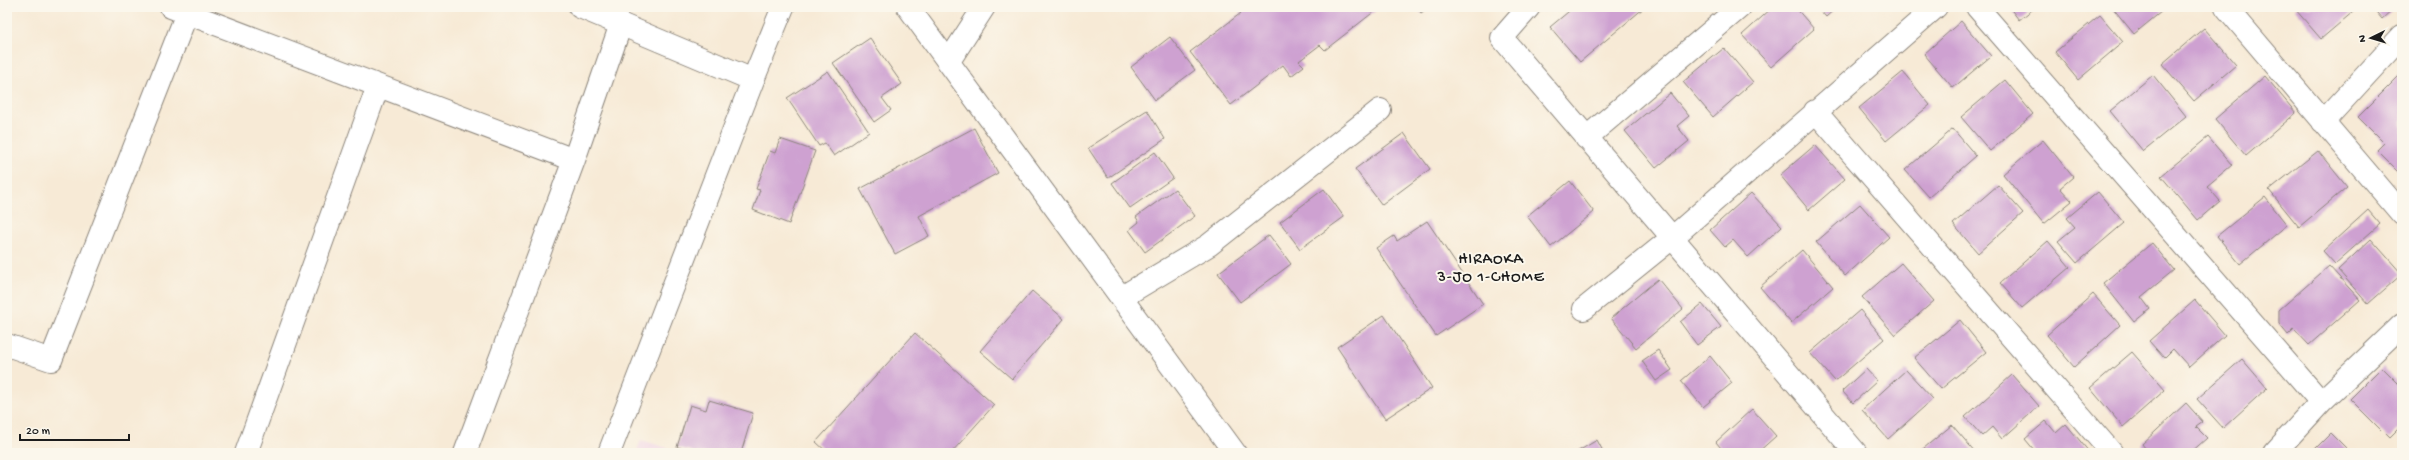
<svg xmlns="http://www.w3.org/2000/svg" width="2409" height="460" viewBox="0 0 2409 460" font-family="'Gochi Hand',sans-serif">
<rect width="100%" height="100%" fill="#fbf7ec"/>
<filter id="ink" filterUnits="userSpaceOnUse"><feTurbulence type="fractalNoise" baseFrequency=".025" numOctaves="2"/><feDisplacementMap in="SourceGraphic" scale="8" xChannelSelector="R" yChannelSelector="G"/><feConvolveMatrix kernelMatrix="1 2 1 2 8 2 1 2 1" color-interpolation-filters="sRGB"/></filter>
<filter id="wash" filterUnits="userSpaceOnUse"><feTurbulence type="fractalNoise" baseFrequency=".012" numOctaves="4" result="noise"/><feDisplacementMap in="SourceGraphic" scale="16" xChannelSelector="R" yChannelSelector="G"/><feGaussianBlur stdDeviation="0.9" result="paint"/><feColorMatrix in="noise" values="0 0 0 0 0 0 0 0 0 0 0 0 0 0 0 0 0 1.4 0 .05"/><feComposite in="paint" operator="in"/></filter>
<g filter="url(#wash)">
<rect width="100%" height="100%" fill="#f7ead6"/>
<!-- built -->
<path fill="#f0d0e4" d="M641,440L683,453H636Z"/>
<g id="blocks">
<!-- building -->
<path fill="#cea1d1" d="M1236,7H1380L1325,50L1320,45L1299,61L1304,66L1291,76L1283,65L1231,105L1190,52L1241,13Z
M1416,7H1429L1421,13Z
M1574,7H1645L1580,62L1550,27Z
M1773,7H1795L1814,29L1771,67L1742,35Z
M1817,7H1837L1826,17Z
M2009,7H2036L2019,20Z
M2112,7H2167L2134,34Z
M2298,7H2350L2354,11L2321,39L2295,9Z
M2372,7H2395L2382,19Z
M2100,15L2123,42L2078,80L2055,52Z
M1961,21L1991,56L1953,88L1924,54Z
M2204,28L2236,65L2194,101L2162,64Z
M1170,37L1195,70L1155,100L1131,67Z
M870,38L902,84L882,98L891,110L874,122L833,63Z
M1724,48L1753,82L1713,117L1683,82Z
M828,71L869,132L834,156L825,143L819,146L787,98Z
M1903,72L1930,105L1886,141L1859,108Z
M2402,73V168L2399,172L2377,150L2384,143L2358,117Z
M2153,75L2186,116L2143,151L2110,111Z
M2265,76L2296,113L2246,156L2215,119Z
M2005,80L2033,114L1990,151L1961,117Z
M1670,93L1689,116L1677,126L1689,141L1656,168L1625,131Z
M1147,110L1165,139L1108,178L1088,148Z
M974,128L998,173L919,216L929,236L895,254L860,189Z
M1953,129L1976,156L1929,197L1905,170Z
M1404,133L1430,169L1382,205L1355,169Z
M2208,137L2232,165L2207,186L2220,201L2198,220L2161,176Z
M780,139L815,151L789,224L753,210L760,190L756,189L770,151L775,153Z
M2043,140L2073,177L2060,188L2072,201L2044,224L2003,174Z
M1815,145L1845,179L1809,210L1780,175Z
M2318,151L2347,187L2299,227L2269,190Z
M1155,152L1173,178L1130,208L1112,183Z
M1570,181L1594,212L1551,247L1527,216Z
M1998,185L2023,213L1978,253L1953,224Z
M1175,189L1195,216L1145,252L1129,230L1139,222L1136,217Z
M1324,189L1344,217L1300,249L1280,222Z
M2098,192L2124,223L2077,263L2058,241L2075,227L2067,218Z
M1751,193L1782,226L1748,257L1733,240L1725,247L1710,230Z
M2265,197L2287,225L2240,264L2217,236Z
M1860,204L1889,237L1845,276L1816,242Z
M2368,210L2380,224L2335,264L2323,251Z
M1427,221L1483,304L1436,336L1376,248L1394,236L1397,241Z
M1269,235L1291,264L1240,302L1218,273Z
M2371,239L2402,274L2368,304L2338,270Z
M2048,241L2070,267L2022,308L2000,283Z
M2152,243L2174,270L2141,297L2150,309L2134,322L2103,283Z
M1802,250L1833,287L1791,323L1760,287Z
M1901,263L1934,301L1895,335L1862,297Z
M2329,266L2360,300L2309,345L2294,329L2288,335L2279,324V310Z
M1658,279L1683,309L1636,348L1611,318Z
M1032,291L1064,319L1012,379L980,351Z
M2093,294L2120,325L2074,367L2047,335Z
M2195,300L2225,335L2189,367L2173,349L2164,358L2149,341Z
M1702,304L1721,327L1697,345L1680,322Z
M1860,310L1884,339L1835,381L1810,353Z
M1384,315L1432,388L1385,419L1337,347Z
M1960,320L1986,352L1941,389L1914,358Z
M915,333L994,405L951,453H828L816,442Z
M1658,350L1672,370L1656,381L1642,361Z
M2132,352L2165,390L2123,427L2090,388Z
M1710,356L1732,383L1703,407L1681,381Z
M2242,359L2267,388L2223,428L2197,399Z
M2382,367L2402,387V425L2389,438L2350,399Z
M1866,369L1877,381L1853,403L1842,391Z
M1906,370L1933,399L1888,439L1862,410Z
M2012,375L2039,406L2002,439L1992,427L1982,436L1965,417Z
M709,400L753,413L741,453H697L677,447L690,405L706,410Z
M2186,403L2203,422L2196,427L2207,438L2190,453H2149L2142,444Z
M1752,409L1776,436L1757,453H1725L1716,442Z
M2046,421L2056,433L2066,424L2090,453H2033L2035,451L2025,439Z
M1952,425L1976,453H1918Z
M2331,433L2351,453H2311Z
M1597,440L1604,453H1575Z"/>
</g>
</g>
<g filter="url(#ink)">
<use href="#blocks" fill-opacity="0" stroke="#8a8379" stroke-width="1"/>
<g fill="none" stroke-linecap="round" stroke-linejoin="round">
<defs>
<path id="service" d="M1122,297L1209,245L1380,110"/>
<path id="minor" d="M171,7L574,160
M1529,7L1502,38L1856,453
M1977,7L2321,402
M2226,7L2402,214
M949,61L984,7
M1815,111L2112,453
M2323,122L2402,36
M1586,138L1740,7
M1584,309L1672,238L1936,7
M7,345L51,360L187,13
M246,453L378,86
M465,453L574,160L621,24
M2274,453L2321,402L2402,325"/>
<path id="tertiary" d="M580,7L753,80
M908,7L1235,453
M609,453L753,80L783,7"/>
</defs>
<!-- service casing -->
<use href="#service" stroke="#8a8379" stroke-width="24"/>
<!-- minor casing -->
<use href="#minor" stroke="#8a8379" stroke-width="24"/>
<!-- tertiary casing -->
<use href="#tertiary" stroke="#8a8379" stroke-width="24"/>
<!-- service -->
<use href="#service" stroke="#fff" stroke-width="22"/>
<!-- minor -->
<use href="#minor" stroke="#fff" stroke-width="22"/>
<!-- tertiary -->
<use href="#tertiary" stroke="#fff" stroke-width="22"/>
</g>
</g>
<g text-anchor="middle" stroke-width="4" stroke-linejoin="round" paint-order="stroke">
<!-- neighbourhood labels -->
<g font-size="16" letter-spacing="1" fill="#1c1c1c" stroke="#fbf7ec">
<text x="1491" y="263">HIRAOKA<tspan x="1491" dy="18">3-JO 1-CHOME</tspan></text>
</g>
</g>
<!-- margin -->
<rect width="2409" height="460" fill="none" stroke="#fbf7ec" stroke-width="24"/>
<!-- north arrow -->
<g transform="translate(2371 38) rotate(265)" stroke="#fbf7ec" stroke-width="3" paint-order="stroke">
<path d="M0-3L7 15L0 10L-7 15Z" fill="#1c1c1c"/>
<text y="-6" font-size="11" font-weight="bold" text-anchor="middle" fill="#1c1c1c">N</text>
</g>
<!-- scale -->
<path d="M20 434v6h109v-6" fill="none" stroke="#1c1c1c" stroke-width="2"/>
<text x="26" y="434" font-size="12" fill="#1c1c1c" stroke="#fbf7ec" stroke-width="3" paint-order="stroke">20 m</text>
</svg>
